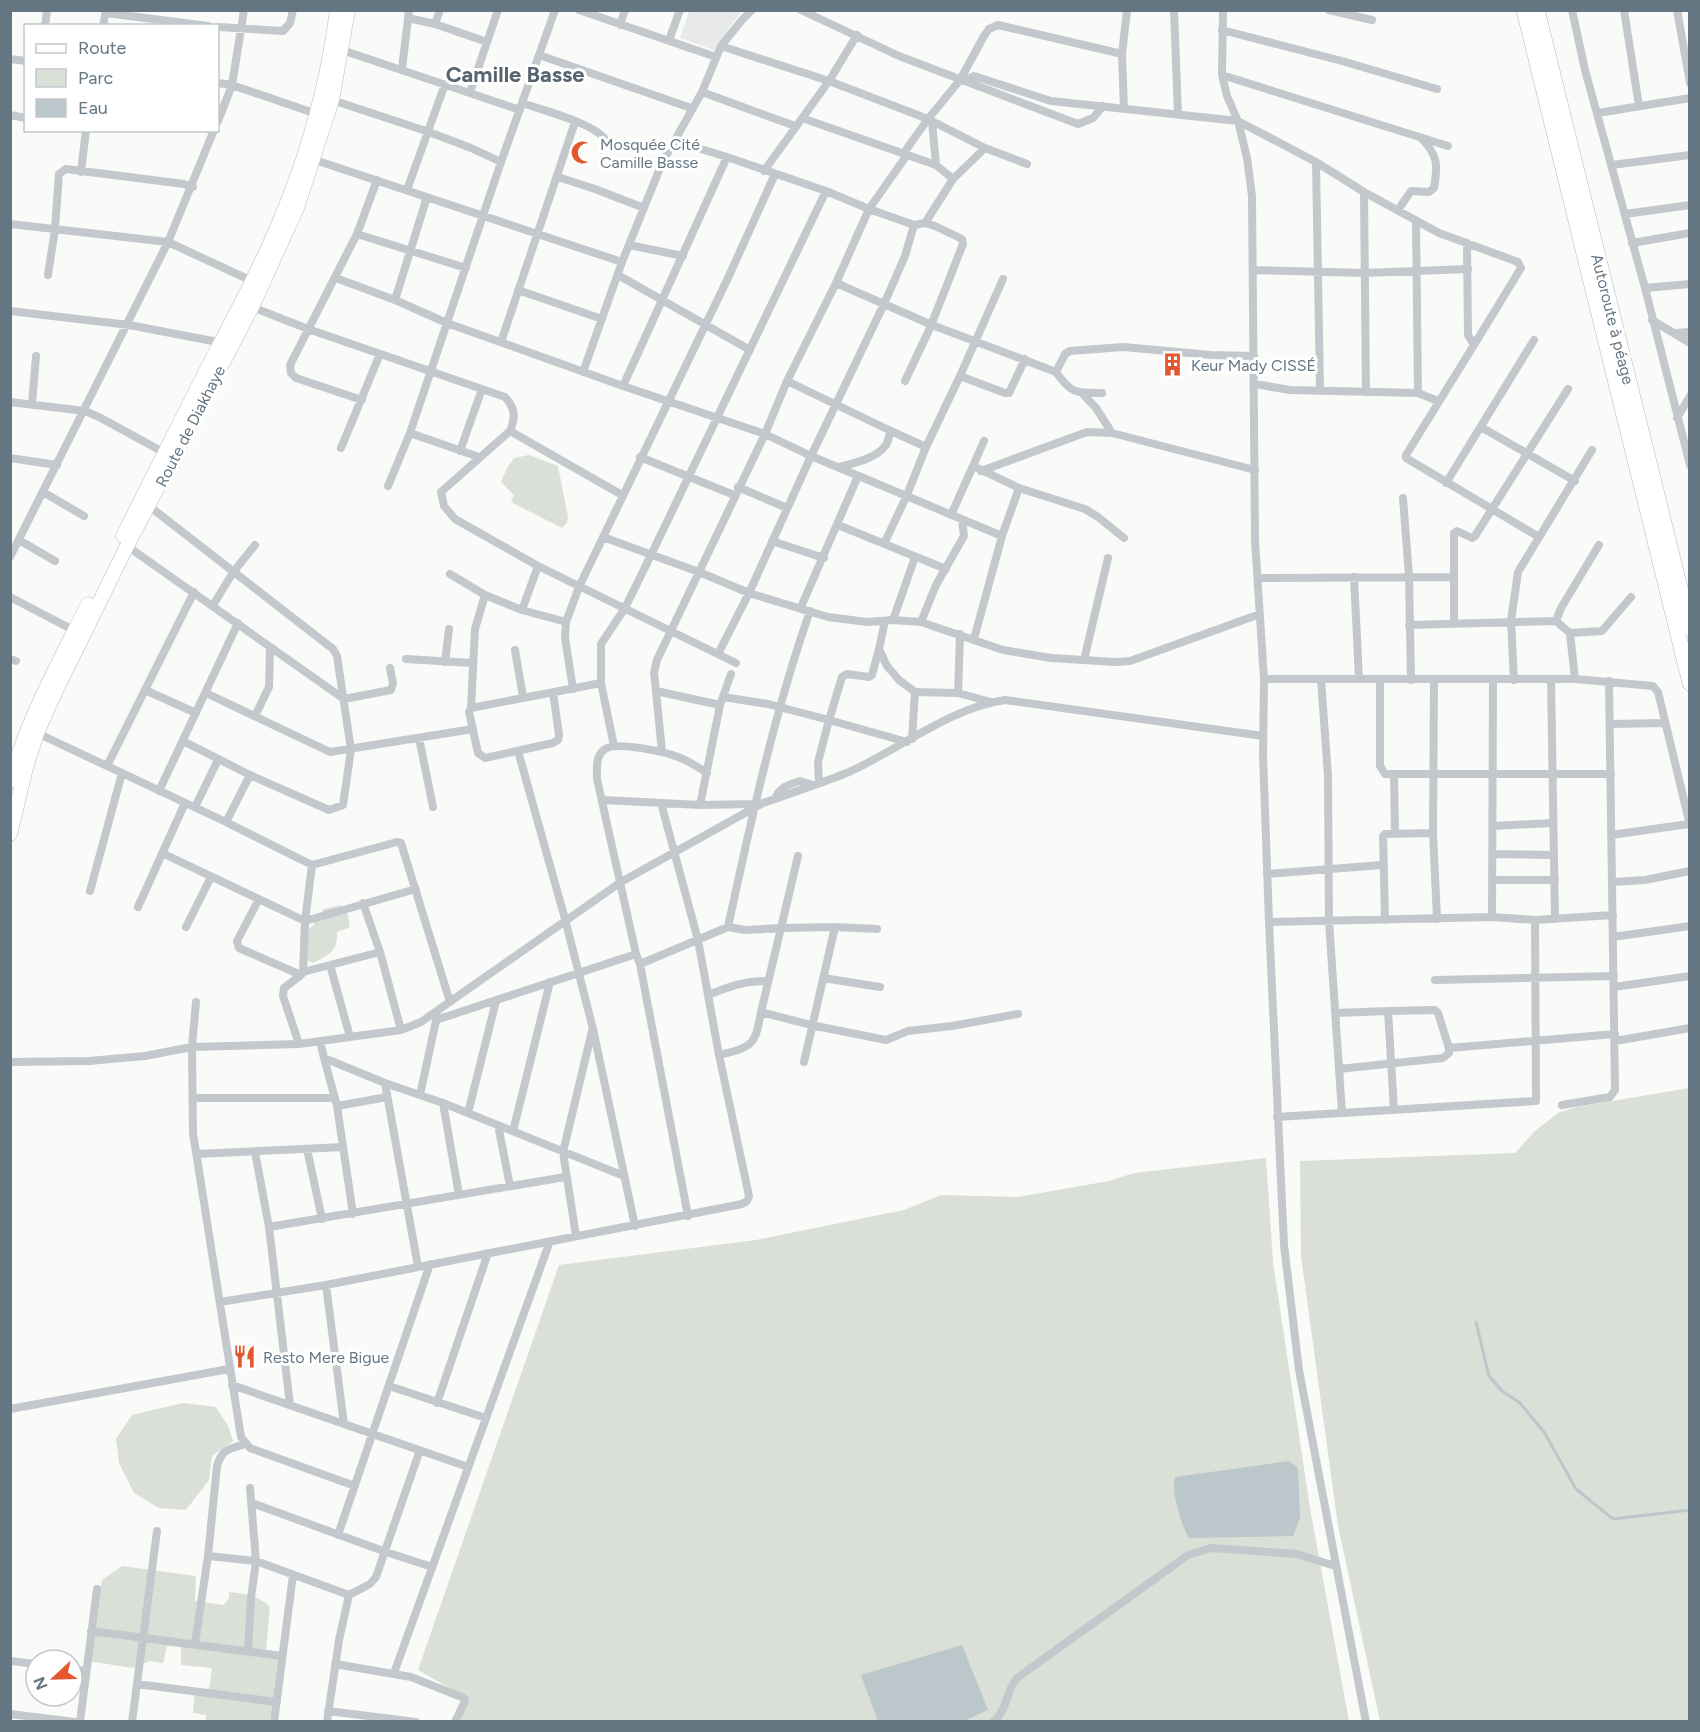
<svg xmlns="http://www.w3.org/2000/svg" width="1700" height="1732" viewBox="0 0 1700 1732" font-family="Figtree,sans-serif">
<rect width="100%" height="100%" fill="#fafaf8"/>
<!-- built -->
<path fill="#e8e9e9" d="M689,11H741L714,50L680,38Z"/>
<!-- green -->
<path fill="#dadfd7" d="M529,455L558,466L568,517L567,523L562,528L511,502L514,495L501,482L507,468L514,458Z
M340,905L347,911L350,927L337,932C338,952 328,955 313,963L301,958L303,930L312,927L324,909Z
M1689,1088V1721H1380L1338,1526L1301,1256L1300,1161L1515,1153L1535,1131L1558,1113L1577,1107Z
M1266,1158L1273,1262L1310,1508L1349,1721H455L467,1698L418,1670L559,1265L756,1240L904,1210L941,1195L1018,1197L1109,1181L1134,1173Z
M183,1403L216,1407L228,1426L233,1441L212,1456L209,1480L186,1510L159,1508L134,1493L119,1463L116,1439L132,1415Z
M122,1566L196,1576L195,1601L224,1605L229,1598V1592C243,1593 260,1596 270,1607L266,1650L278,1659L270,1721H206V1715L193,1713L195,1688L209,1689L212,1668L181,1665V1647L167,1646L163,1663L149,1661L133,1668L88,1661L102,1580Z"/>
<!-- water -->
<path fill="#bbc7cb" d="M1289,1461L1298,1468L1300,1518L1293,1536L1189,1538C1181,1525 1171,1491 1175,1477Z
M962,1645L988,1710L964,1721H878L861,1675Z"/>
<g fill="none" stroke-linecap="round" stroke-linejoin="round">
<!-- stream -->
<path stroke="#bbc7cb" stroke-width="3" d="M1476,1322L1489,1376L1502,1391L1520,1403L1544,1432L1576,1489L1613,1519L1690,1510"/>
<defs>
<path id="primary" d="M123,536C152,479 180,422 209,365C235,315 262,265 283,213C310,148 328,80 337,10
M10,781C28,718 59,662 88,604
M10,834L26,768L37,733L53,697L127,546L252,307L297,208L332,100L348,10"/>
<path id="highway" d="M1524,10L1690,683
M1537,10L1690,628"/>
</defs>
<!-- primary casing -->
<use href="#primary" stroke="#b5babe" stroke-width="15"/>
<!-- highway casing -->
<use href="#highway" stroke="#b4b9bd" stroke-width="16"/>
<!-- street -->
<path stroke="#c3c8cc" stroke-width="8" d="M579,10L716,57
M801,10L899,56L1078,124L1093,118L1103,106
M1174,10L1178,114
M1223,10L1222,75L1227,96L1238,121L1247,158L1252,196L1255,540L1264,679L1263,755L1269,922L1284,1245L1299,1370L1366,1722
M1329,10L1372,20
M1572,10L1585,70L1645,288L1690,465
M1624,10L1639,106
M1677,10L1690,83
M106,13L208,26
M408,18L435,24L487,42
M435,24L440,10
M620,25L625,10
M45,26L47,10
M103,26L106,10
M218,27L283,31L290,23L293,10
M1222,30L1342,61L1437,89
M669,40L680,10
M721,46L829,81L928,119L985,148L1027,164
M342,50L520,110
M539,55L691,108
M10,59L26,61
M402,69L409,10
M1222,75L1448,146
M964,81L974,76L1051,101L1238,121L1316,162L1364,192L1439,233L1518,262L1521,268L1474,345
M218,83L232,85L317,114
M470,92L498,10
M702,92L795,126
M332,100L429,132L471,148L501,162
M522,103C542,110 598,124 607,142
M1124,109L1122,54L1127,10
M1598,113L1690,98
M10,115L26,118
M802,118L936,165L953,179
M218,121L232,85L244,10
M932,121L936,165
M675,141L727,157L826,191L869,209L914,225L925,223L935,226L962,239L963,244L930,328L905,381
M903,154L928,119L960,80L984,36L989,29L998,25L1122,54
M309,158L622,262
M1316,162L1320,391
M1612,165L1690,155
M764,171L829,81L857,35
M81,172L86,130
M558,177L595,189L644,208
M407,190L445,84
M1364,192L1366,392
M1398,210L1411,191L1429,192L1434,188C1438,165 1438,155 1421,138
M1625,214L1690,205
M1416,221L1418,393
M925,223L953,179L985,148
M10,224L168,242L252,281
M357,234L466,268
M1467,243L1468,335L1474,345L1406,455V458L1539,537
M1632,243L1690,233
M629,245L683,256
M1253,270L1365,273L1468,269
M48,275L55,229L59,174L66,169L184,184L193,187
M618,275L750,350
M336,278L395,300L447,323L623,386L765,434L811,456L1002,536
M836,283L932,325L1056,372C1071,394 1076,393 1102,393
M1645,288L1690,284
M518,290L602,319
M395,300L427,197
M252,307L308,329L505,397C515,408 516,417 510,431L441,492L444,506L455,519L538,566L522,610
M10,311L129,325L223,343
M1652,320L1690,343
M1675,333L1690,332
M501,342L575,122
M583,372L622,262L662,163L702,92L721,46L742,20L752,10
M1056,372L1065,354L1070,351L1123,347L1211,355L1254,356
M960,376L1005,393H1009L1025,359
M787,381L891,431
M1255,384L1290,390L1418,393L1438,401
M623,386L727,157
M1082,393L1096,408L1112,433
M362,400L296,378L291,373L290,365L357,234L377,180
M10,402L85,411L99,417L165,453
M32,405L36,356
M1677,418L1690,396
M1481,427L1575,481
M510,431L622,495
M410,433L479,457
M341,448L380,354
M460,451L482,389
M640,457L734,495
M10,458L57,465
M973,466L984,441
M839,467C854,463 876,459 886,445C888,442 889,435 891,431L926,447
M981,471L1087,432L1112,433L1255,470
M1446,483L1534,340
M388,486L410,433L501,162L555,10
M738,487L787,508
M43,492L84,516
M1403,498L1409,576L1411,680
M149,506L333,649L337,656L351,750L343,805L329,810L250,775L183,741
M951,515L973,466L1019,488L1085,509L1098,517L1124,538
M838,525L946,569
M603,537L699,572L749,593L828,617L867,622L893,620L921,622L1003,650L1051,658L1115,662L1130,661L1260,614
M19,540L55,561
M772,541L824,558
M884,544L907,495L926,447L960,376L1003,279
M127,546L344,699L391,690L393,683L390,668
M10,557L168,242L214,130
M538,566L736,663
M450,574L485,595L522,610L566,622
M1354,577L1359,679
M1258,578L1454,577
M485,595L475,629L471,708L469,712L478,753L485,758L553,743L558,740L559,735L553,692
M10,597L75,631
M213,605L234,571L255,545
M801,607L858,476
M893,620L915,557
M1556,621L1561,608L1599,545
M921,622L936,585L964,536L962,520
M1454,623V533L1457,531L1472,538L1475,536L1568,389
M1409,625L1556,621L1570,633L1575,679
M1570,633L1602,631L1631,597
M974,639L1002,536L1019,488
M879,649L885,621
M515,650L523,697
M718,654L749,593L811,456L884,304L905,256L914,225
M10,659L16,661
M406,659L472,663
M1084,660L1108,558
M445,662L449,629
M1264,679H1575L1653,686L1658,692L1690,825
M1321,679L1328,776L1329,921L1342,1113
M1380,679V766L1385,774H1611
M1434,680L1433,833L1437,919
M1514,680L1511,621L1518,572L1592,450
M1551,680L1555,919
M573,689L565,638L566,622L579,587L728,278L775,174
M145,690L196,713
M656,691L654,673L657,660L765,434L787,381L836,283L869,209L907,155
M206,693L330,752L473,729
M958,693L960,634
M723,697L768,704L829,720L818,762L819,783
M471,708L601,683
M255,716L269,687L270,648
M1610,724L1665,723
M37,733L226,822L312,865L397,842L401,843L450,1002
M419,738L433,807
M912,739L915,692
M907,742L829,720L842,677L847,674L869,677L872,675L879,649L887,666L899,680L915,692L958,693L991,702
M614,746L601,683V644L625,608L651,555L826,191
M518,751L565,919L593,1029L635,1226
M662,752L656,691L720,705
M107,766L194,592
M1394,774L1395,834
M159,791L238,623
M775,799C799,790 825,782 849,772C898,750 952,707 1005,700L1263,736
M603,800L700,805L754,804
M700,805L720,705L731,674
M195,807L218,760
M226,822L250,775
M1493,826L1553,823
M1611,835L1689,824
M162,853L305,921L416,889
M1493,854L1554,855
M798,856L781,928L835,927L877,929
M1267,874L1382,865
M1492,880H1555
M1612,882L1645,880L1690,871
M90,891L122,773
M259,899L237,941L239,948L301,975
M363,903L380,952L401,1030
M138,907L185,803
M1492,917L1493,680
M1385,920L1383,836L1385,834L1433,833
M1269,922L1492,917L1535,920L1613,915
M186,927L211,877
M728,927C751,820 774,714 810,611
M1613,937L1690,926
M640,964L728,927L745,930L781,928L761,1012L811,1025L886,1040L908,1031L952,1026L1018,1014
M330,965L350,1037
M303,972L380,952
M823,978L880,987
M1435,980L1614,976
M1614,987L1690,976
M708,995C728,987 746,980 768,981
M196,1002L192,1047L193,1133L241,1437L250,1448L355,1486
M1336,1013L1388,1011
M436,1020L636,954
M320,1041L324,1058L385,1083L443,1103L624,1176
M1615,1041L1690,1028
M299,1044L283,996L284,988L301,975L303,972L305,921L312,865
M719,1055C752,1047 755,1046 761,1012
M324,1058L337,1106L353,1214
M10,1062L89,1061L145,1056L192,1047L299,1044L401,1030L421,1022L621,882L763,803L775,799C779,788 789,784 800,781L813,785
M804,1062L835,927
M1339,1069L1443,1058L1449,1053V1048L1615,1034
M385,1083L418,1267
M420,1095L437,1016
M193,1098H335
M443,1103L459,1195
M1562,1105L1610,1097L1615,1090L1609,681
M337,1106L387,1097
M1394,1110L1388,1011L1435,1010L1438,1013L1449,1048
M468,1113L496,1001
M1277,1117L1536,1101L1535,920
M498,1125L510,1186
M513,1131L550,982
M307,1149L322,1219
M255,1152L269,1227L290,1405
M197,1154L343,1147
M688,1216L640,964L636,954L597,779C597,769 595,756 605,749C616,741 666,752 678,757C689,761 698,767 707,773
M269,1227L565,1177
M576,1236L563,1152L592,1031
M326,1285L344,1424
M220,1302L326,1285L742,1204L747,1201L749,1196L719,1055L698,940L661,803
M232,1385L468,1467
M389,1386L486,1418
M437,1403L488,1253
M10,1409L229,1369
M252,1503L386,1552L432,1567
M338,1535L430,1264
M208,1556L256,1561L349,1595L339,1640L327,1722
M349,1595L370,1584L376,1577L420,1450
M91,1631L282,1656
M195,1644L208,1556L217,1466C222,1449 229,1449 245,1444
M248,1651L251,1598L256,1561L250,1488
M10,1661L36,1664
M335,1664L411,1677L464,1698L465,1701L455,1722
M72,1669L86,1671
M394,1673L550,1241
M137,1684L277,1702
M328,1711L416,1722
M10,1714L75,1722
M80,1722L97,1589
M132,1722L157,1531
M274,1722L293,1575
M993,1722C1008,1710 1005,1692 1017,1678L1188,1555L1211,1548L1297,1554L1335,1566"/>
<!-- primary -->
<use href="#primary" stroke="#fff" stroke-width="14"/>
<!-- highway -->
<use href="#highway" stroke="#fff" stroke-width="15"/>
</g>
<!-- icons -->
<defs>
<symbol id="mosque-bare" viewBox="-9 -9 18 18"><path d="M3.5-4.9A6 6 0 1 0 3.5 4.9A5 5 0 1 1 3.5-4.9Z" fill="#e4572e" stroke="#fff" stroke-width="2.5" paint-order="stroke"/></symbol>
<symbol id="building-bare" viewBox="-9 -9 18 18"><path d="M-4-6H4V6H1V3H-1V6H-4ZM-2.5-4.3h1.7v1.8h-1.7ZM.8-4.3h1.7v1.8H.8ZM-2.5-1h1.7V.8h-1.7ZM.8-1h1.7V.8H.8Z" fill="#e4572e" stroke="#fff" stroke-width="2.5" paint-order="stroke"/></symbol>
<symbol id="restaurant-bare" viewBox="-9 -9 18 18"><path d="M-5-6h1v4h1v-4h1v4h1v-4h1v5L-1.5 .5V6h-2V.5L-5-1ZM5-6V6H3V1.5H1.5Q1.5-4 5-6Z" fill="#e4572e" stroke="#fff" stroke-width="2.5" paint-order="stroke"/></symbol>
</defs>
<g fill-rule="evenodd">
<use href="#mosque-bare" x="566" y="136" width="33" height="33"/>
<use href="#building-bare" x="1156" y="348" width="33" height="33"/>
<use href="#restaurant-bare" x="228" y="1340" width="33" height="33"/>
</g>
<g text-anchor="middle" stroke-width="6" stroke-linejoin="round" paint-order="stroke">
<!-- poi labels -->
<g font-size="16" fill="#657683" stroke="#fff" text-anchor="start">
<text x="600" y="150">Mosquée Cité<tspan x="600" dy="18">Camille Basse</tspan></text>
<text x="1191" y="371">Keur Mady CISSÉ</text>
<text x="263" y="1363">Resto Mere Bigue</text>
</g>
<!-- street labels -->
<g font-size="16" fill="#657683" stroke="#fff">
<text transform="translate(1613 319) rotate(76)" y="6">Autoroute à péage</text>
<text transform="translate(190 426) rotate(-63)" y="6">Route de Diakhaye</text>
</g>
<!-- district labels -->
<g font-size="22" font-weight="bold" fill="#57646e" stroke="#fff">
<text x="515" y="82">Camille Basse</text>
</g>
</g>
<!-- border -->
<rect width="1700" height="1732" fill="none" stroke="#657683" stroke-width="24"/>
<!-- legend -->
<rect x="24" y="24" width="195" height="108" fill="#ffffff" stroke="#c1c8cd" stroke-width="1.5"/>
<rect x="36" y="44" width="30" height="9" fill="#ffffff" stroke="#c1c8cd" stroke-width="1.5"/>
<text x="78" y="54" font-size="18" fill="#657683">Route</text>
<rect x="36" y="69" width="30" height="18" fill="#dadfd7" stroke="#c1c8cd" stroke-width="1.5"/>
<text x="78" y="84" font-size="18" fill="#657683">Parc</text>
<rect x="36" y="99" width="30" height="18" fill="#bbc7cb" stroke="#c1c8cd" stroke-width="1.5"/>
<text x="78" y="114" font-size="18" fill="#657683">Eau</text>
<!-- north arrow -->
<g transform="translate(54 1678) rotate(248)"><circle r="28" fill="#ffffff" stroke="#c1c8cd" stroke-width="1.5"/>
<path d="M0-4.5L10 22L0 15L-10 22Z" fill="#e4572e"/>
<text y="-9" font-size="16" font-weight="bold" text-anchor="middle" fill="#657683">N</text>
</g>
</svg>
